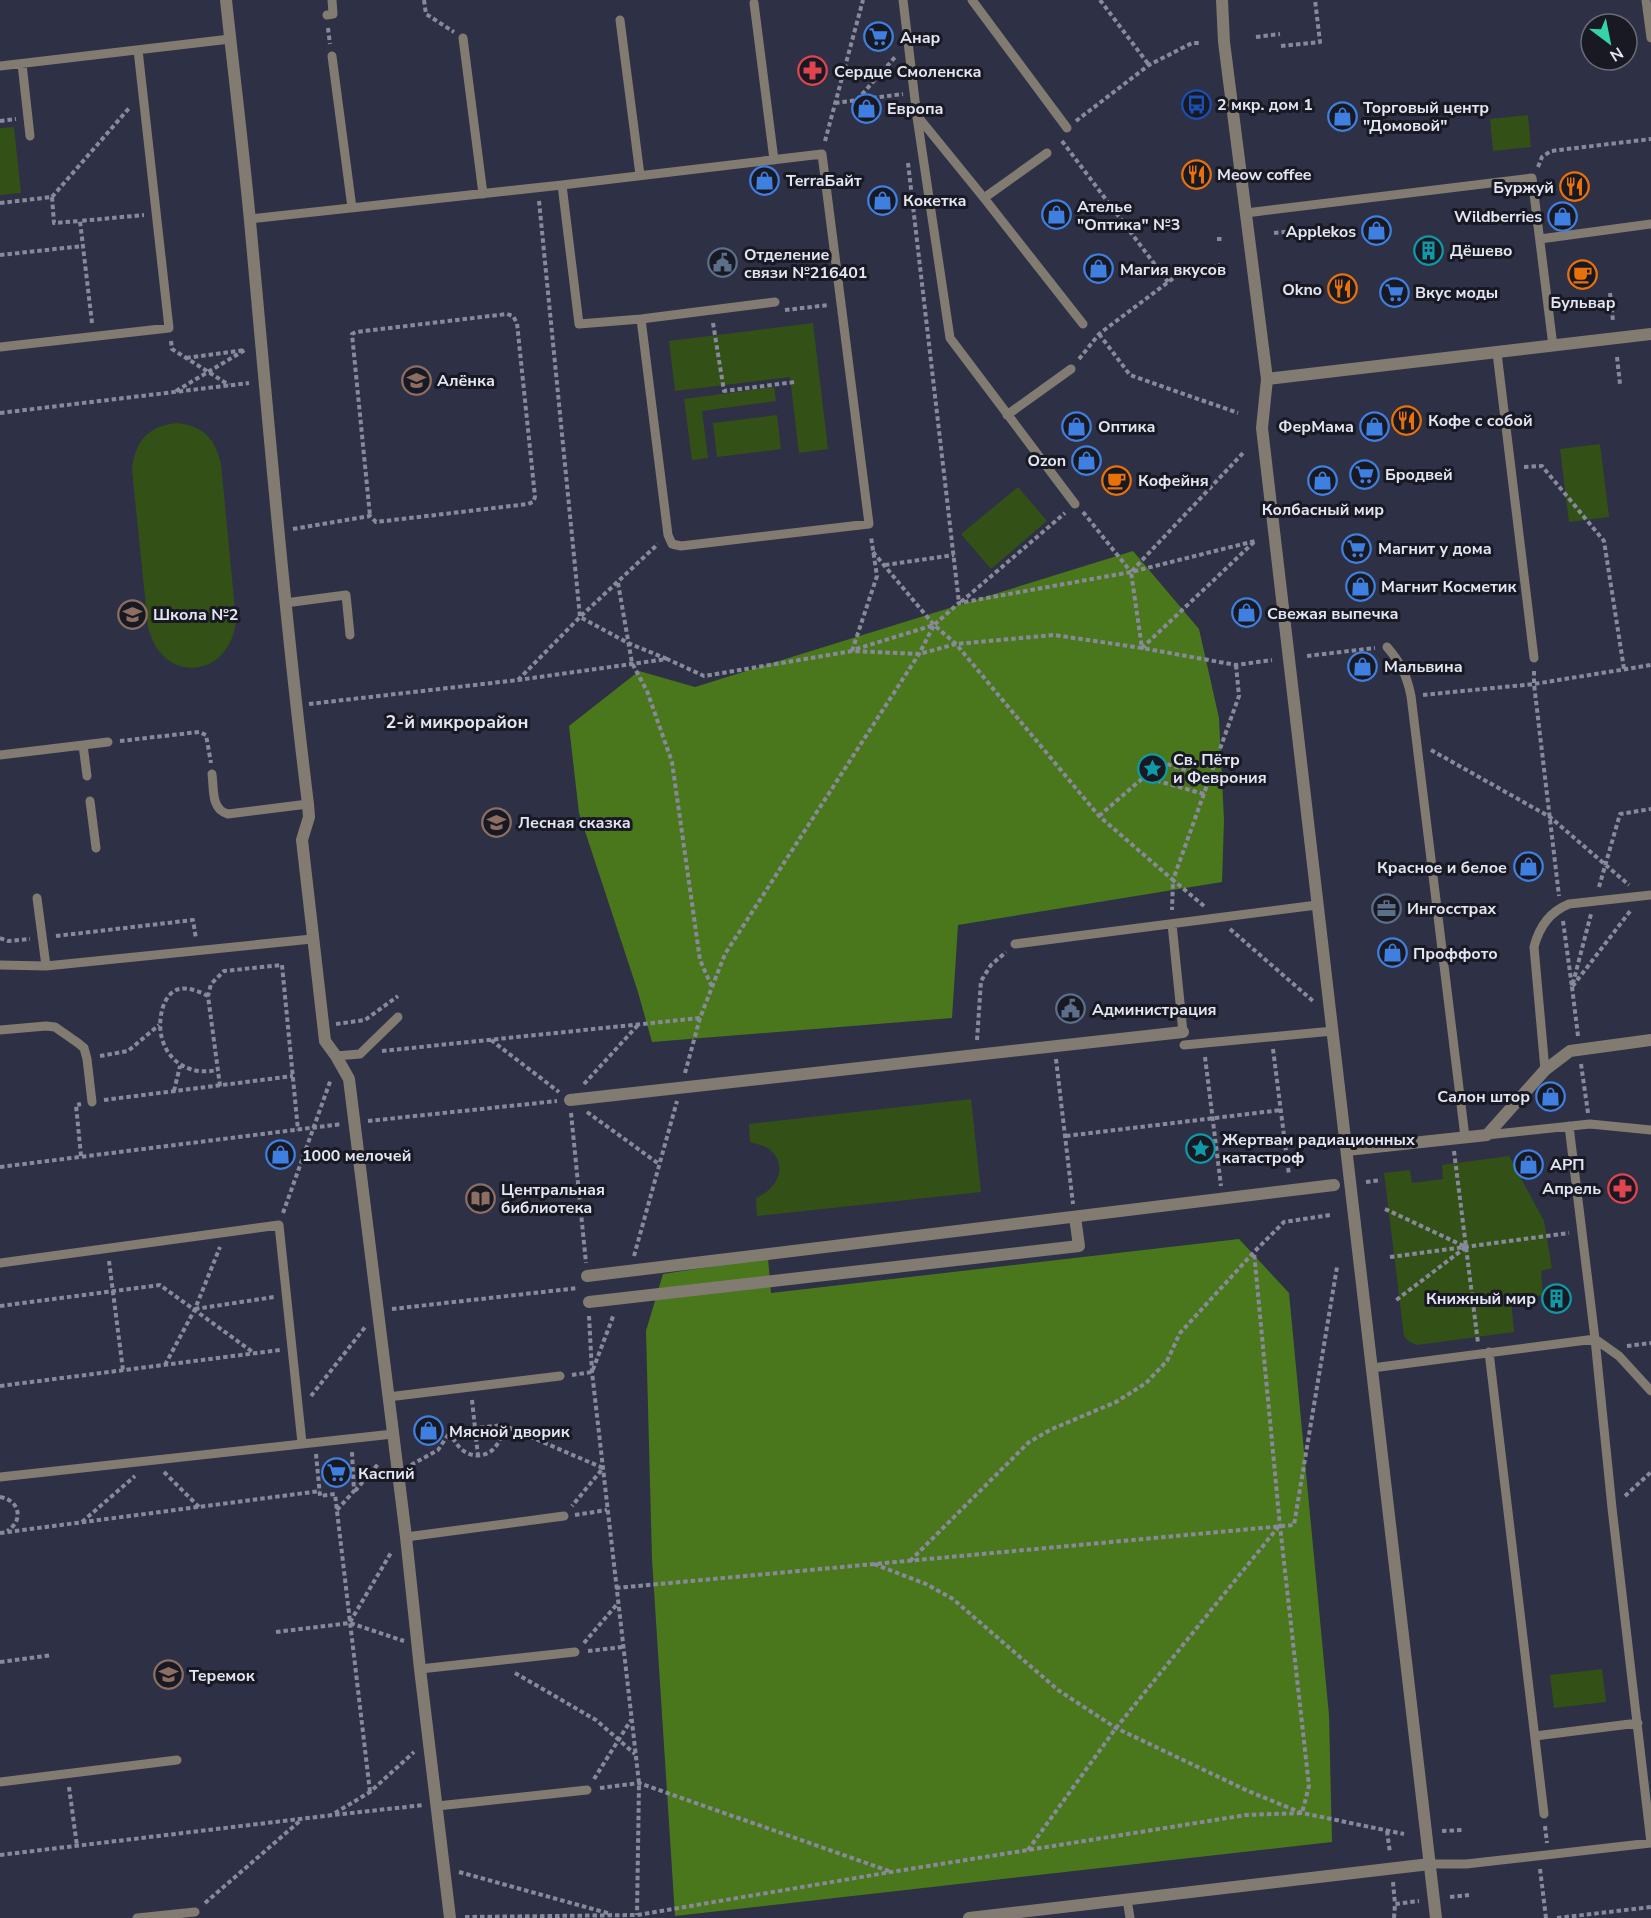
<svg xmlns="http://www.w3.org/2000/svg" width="1651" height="1918" viewBox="0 0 1651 1918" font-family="'Nunito Sans',sans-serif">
<rect width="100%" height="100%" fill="#2e3045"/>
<!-- green -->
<path fill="#335116" d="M1528,115L1531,147L1493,151L1490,119Z
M14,127L21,193L0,195V128Z
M813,323L828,449L799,453L790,377L675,391L669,341Z
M774,387L776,401L702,411L708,458L692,460L684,399Z
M777,415L781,449L717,457L713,423Z
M177,423C204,426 215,439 221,464L236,620C231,679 161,686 148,626L132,470C135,441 148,426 177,423Z
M1600,444L1609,517L1569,522L1560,449Z
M1018,487L1047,521L991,569L961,534Z
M971,1099L981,1192L757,1216L756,1198C776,1190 790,1166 769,1149C764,1145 756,1144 750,1142L749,1124Z
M1509,1156L1544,1221L1552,1268L1541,1271L1543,1295L1511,1301L1514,1332L1417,1345L1408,1341L1404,1336L1384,1173L1410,1170L1412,1183L1443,1179L1442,1165Z
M1602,1669L1606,1702L1554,1708L1550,1675Z"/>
<!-- forest -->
<path fill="#4a771b" d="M1133,551L1199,629L1219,718L1224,820L1222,882L958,925L952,1018L652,1042L638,992L579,813L569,726L639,671L695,687Z
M1239,1239L1289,1293L1329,1715L1332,1842L675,1916L652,1559L646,1331L663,1274L768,1258L771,1293Z"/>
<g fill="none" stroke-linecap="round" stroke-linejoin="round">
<!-- path -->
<path stroke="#888a9b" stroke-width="4" stroke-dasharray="4.5 3" stroke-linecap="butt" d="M424,0L426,14L454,32
M1100,0L1149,65
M328,28L330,44
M1256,37L1280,34
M1281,46L1320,42L1315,0
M857,100L896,56
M835,103L903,94
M0,121L16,119
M1076,121L1149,65L1192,43H1199
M825,141L863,0
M1062,141L1168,282
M908,163L959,603
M1538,167L1542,157L1551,151L1651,139
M52,197L130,107
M539,201L580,617L628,643L667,659
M0,203L52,197L54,223L80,221
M1274,233L1302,230
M1217,239H1222
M0,255L83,246
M1610,293L1613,321
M785,310L829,305
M92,323L80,221L144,215
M713,323L724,391L795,382
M1099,334L1130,375L1238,413
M171,341L172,349L229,385
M1617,357L1620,384
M1079,359L1099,334L1179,274L1220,265
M176,391L245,350L186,358
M0,413L249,383
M1524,467L1542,466L1604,541L1624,669
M1083,512L1131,572
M293,529L370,516L376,522L528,504L533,502L535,497L517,323L513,316L507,314L356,332L352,334L370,516
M1254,542L1142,648L1236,665L1272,660
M873,552L934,625L956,644L1099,816L1173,880L1172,910
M885,565L954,555
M618,583L632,663L647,691L672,762L700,960L712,987
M961,602L1065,513
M856,649L934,625L959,603L1131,572L1255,541
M852,651L877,576L871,537
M1307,656L1375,648
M1534,671V684L1559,896
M518,680L580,617L658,544
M1423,695L1534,684L1651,665
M309,704L518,680L667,659L704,676L852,651L919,654L956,644L1054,635L1142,648L1131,572L1243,453
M120,741L199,732L206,735L211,763
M1431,750L1550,817L1629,885
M1204,794L1144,777L1140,772L1141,765L1146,760L1150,759L1210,777
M1099,816L1144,777
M1599,887L1620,814L1651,809
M1204,906L1173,880L1239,696L1236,665
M1563,921L1572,987L1631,910
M1230,929L1313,1001
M56,936L193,920L196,939
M0,938L8,941L30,939
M208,996C199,991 186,986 176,990C171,992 166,999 164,1004C150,1042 176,1079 217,1070
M336,1024L365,1020L398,996
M1578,1036L1572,987L1591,914
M491,1040L559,1092
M977,1040L981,981L991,965L1006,952
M1273,1049L1289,1175
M382,1051L700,1018
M100,1056L128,1051L159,1025
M1205,1057L1221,1186
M1056,1059L1073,1204
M1581,1064L1588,1113
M685,1073L700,1018L725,954L919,654L934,625
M584,1084L638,1025
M220,1086L208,996L211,984L224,971L282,965L298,1130
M174,1091L180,1066
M104,1100L293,1076
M587,1112L659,1164
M571,1113L586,1263
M368,1121L557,1101
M1066,1136L1281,1110
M1454,1151L1478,1343
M81,1156L76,1105L81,1104
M0,1167L342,1124
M1366,1182L1381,1180
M1385,1209L1466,1247L1395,1301
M283,1213L331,1079
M634,1256L677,1101
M1390,1257L1569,1233
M109,1261L123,1370
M0,1306L160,1285L254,1353
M195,1309L274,1297
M392,1309L578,1288
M589,1316L592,1372L639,1783L637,1915
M1627,1346L1651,1343
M165,1365L195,1309L220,1247
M572,1375L592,1372L614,1314
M0,1386L280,1350
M311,1396L366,1326
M472,1400L478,1456
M450,1431C462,1467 501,1462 503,1425L603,1468L572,1506
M450,1431L503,1425
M316,1454L320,1496L335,1494L370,1792
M411,1465L438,1450L450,1432
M164,1472L199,1507
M355,1491L379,1463
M1625,1496L1651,1472
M0,1497C20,1500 24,1521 7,1531
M337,1510L354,1491L352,1452
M575,1515L607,1510
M82,1522L135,1476
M0,1533L320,1491
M910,1561L1029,1442L1052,1429L1116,1402L1146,1383L1167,1361L1180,1333L1254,1252L1284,1222L1330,1215
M874,1564L926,1584L953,1599L1058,1690L1116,1728L1248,1791L1302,1813L1404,1834
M616,1588L1294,1525L1337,1267
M350,1622L392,1551
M276,1632L350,1623L404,1641
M584,1643L618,1603
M588,1651L623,1647
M0,1662L52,1655
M515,1673L596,1720L635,1754
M594,1779L631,1720
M69,1787L77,1846
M600,1788L639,1783L889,1871
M335,1813L370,1792L414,1752
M1545,1826L1547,1843
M1387,1831L1390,1853
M1442,1831L1462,1830
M1028,1850L1116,1728L1279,1526
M0,1855L333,1815L424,1805
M1540,1869L1546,1918
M459,1872L611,1914
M1393,1882L1395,1904L1419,1901
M1450,1897L1469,1895
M205,1903L301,1820
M465,1917L637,1915L891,1872L1246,1815L1302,1813L1309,1786L1280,1526L1254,1252
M1394,1918L1395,1904
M1557,1918L1651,1907"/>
<!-- service -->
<path stroke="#817b71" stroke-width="9" d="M903,0L917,117L950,338L1075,504
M972,0L1067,128
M1646,0L1651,38
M754,3L774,160
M327,15L333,14L332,0
M620,20L640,175
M463,38L483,194
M332,56L352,208
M22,64L30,136
M0,66L230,39
M919,118L984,198L1083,324
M562,185L579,324L641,319L775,302
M984,198L1047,153
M1246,213L1532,178L1553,346
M249,219L562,185L822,154L869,524L681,546L672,544L668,535L641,319
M1540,239L1651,224
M0,347L169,328L138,50
M1497,353L1534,658
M1007,415L1071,369
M285,603L346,595L350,635
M1387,647C1401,663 1407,676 1411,696L1465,1137
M83,745L87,776
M0,755L108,742
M212,774C214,789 211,810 228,814L308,804
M90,801L96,848
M37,898L46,966
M1172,924L1183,1032
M1015,944L1317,905
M0,965L46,966L312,939
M0,1030L46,1026L55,1027L78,1043L84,1048L87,1059L92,1102
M1184,1045L1333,1031
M336,1056L360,1054L398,1017
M1545,1070L1534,947C1539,927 1549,912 1569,904L1651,895
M1569,1126L1595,1339L1619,1356L1651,1391
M1487,1135L1590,1124L1651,1130
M0,1263L279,1225L302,1443
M1489,1352L1544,1814
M1372,1368L1595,1339L1612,1508L1651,1843
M388,1397L560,1376
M0,1477L393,1434
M406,1537L564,1516
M420,1669L575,1652
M1535,1736L1638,1723
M0,1782L177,1760
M437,1806L587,1790
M1430,1864H1466L1651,1843
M1127,1899L1130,1918
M137,1918L195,1912"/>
<!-- pedestrian -->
<path stroke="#817b71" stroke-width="12" d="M570,1100L1183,1032
M587,1276L1334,1185
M589,1302L1079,1246L1075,1217"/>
<!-- minor -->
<path stroke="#817b71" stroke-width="12" d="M226,0C234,74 243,147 250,221C268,416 284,610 308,804L309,817L302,840L325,1041L336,1056L349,1079L406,1537L420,1669L450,1918
M1267,379L1651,334
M1347,1150L1487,1135L1545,1070L1570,1051L1651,1040"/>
<!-- tertiary -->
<path stroke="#817b71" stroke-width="12" d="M1222,0L1224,42L1267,379L1262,428L1436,1918
M969,1918L1430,1864"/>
</g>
<!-- icons -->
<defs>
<symbol id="supermarket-ring" viewBox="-11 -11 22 22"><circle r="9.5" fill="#181923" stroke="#3f7fe0" stroke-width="1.5"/><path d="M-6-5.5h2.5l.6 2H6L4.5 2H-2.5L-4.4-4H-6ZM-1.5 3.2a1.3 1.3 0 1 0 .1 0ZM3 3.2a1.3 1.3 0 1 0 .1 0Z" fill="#3f7fe0"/></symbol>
<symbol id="pharmacy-ring" viewBox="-11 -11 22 22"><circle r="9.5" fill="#181923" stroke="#e0444e" stroke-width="1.5"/><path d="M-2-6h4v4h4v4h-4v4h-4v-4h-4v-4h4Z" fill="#e0444e"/></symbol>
<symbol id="bus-ring" viewBox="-11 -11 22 22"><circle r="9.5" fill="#181923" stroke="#1a4fb4" stroke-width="1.5"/><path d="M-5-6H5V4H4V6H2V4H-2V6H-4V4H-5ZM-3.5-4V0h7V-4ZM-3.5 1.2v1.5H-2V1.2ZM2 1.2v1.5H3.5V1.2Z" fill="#1a4fb4"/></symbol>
<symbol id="shop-ring" viewBox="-11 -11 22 22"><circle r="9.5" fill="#181923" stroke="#3f7fe0" stroke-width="1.5"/><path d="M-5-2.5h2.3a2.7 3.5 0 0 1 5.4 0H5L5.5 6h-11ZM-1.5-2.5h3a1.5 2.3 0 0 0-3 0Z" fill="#3f7fe0"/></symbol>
<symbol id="restaurant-ring" viewBox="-11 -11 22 22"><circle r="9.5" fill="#181923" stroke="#e8710a" stroke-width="1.5"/><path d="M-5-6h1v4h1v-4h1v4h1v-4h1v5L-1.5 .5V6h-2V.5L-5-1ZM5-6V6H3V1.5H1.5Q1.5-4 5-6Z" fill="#e8710a"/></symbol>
<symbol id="building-ring" viewBox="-11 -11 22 22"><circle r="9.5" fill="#181923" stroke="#0f9aa8" stroke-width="1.5"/><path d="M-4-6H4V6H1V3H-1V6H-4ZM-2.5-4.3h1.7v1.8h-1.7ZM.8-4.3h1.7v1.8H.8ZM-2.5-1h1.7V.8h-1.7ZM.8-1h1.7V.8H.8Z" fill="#0f9aa8"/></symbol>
<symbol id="civic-ring" viewBox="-11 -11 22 22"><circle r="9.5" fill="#181923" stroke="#5c6f8a" stroke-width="1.5"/><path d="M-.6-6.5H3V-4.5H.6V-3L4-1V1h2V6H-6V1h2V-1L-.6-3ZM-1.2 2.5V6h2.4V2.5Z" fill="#5c6f8a"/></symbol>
<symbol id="cafe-ring" viewBox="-11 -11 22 22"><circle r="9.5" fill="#181923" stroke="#e8710a" stroke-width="1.5"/><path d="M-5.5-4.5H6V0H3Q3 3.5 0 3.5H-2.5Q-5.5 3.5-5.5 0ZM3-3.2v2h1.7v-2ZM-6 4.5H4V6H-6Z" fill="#e8710a"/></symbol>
<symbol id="school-ring" viewBox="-11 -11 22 22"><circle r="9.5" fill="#181923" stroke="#8d6e63" stroke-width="1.5"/><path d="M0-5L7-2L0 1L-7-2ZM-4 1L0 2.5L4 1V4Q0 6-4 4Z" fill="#8d6e63"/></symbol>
<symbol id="sight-ring" viewBox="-11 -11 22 22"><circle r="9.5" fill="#181923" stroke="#0f9aa8" stroke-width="1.5"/><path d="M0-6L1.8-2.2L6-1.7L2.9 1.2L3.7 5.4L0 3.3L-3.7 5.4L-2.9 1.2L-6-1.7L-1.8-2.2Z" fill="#0f9aa8"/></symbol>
<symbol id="office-ring" viewBox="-11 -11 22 22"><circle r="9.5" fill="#181923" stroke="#5c6f8a" stroke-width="1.5"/><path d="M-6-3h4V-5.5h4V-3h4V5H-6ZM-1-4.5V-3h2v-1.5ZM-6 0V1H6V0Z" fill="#5c6f8a"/></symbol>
<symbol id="library-ring" viewBox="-11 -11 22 22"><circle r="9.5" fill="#181923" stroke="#8d6e63" stroke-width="1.5"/><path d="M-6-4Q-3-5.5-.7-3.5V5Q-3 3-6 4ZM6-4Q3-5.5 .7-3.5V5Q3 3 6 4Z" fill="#8d6e63"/></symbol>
</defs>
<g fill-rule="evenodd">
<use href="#supermarket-ring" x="862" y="20" width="33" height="33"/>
<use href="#pharmacy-ring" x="796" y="54" width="33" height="33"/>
<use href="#bus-ring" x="1180" y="88" width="33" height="33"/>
<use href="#shop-ring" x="850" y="92" width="33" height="33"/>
<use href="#shop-ring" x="1326" y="100" width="33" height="33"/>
<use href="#restaurant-ring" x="1180" y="158" width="33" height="33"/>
<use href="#shop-ring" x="748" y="164" width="33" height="33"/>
<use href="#restaurant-ring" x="1558" y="170" width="33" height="33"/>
<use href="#shop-ring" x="866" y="184" width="33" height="33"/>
<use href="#shop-ring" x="1040" y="198" width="33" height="33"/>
<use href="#shop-ring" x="1546" y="200" width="33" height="33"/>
<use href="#shop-ring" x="1360" y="214" width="33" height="33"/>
<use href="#building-ring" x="1412" y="234" width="33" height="33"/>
<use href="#civic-ring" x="706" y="246" width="33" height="33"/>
<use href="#shop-ring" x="1082" y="252" width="33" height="33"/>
<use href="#cafe-ring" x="1566" y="258" width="33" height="33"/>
<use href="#restaurant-ring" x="1326" y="272" width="33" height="33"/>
<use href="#supermarket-ring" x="1378" y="276" width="33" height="33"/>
<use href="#school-ring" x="400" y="364" width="33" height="33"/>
<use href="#restaurant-ring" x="1390" y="404" width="33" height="33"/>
<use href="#shop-ring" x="1060" y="410" width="33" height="33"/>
<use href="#shop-ring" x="1358" y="410" width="33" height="33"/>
<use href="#shop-ring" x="1070" y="444" width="33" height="33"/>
<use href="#supermarket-ring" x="1348" y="458" width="33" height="33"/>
<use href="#cafe-ring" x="1100" y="464" width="33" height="33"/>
<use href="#shop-ring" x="1306" y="464" width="33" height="33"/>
<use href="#supermarket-ring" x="1340" y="532" width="33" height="33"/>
<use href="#shop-ring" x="1344" y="570" width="33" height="33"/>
<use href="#shop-ring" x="1230" y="596" width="33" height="33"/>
<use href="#school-ring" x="116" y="598" width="33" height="33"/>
<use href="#shop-ring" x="1346" y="650" width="33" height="33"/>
<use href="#sight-ring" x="1136" y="752" width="33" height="33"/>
<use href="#school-ring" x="480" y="806" width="33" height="33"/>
<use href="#shop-ring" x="1512" y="850" width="33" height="33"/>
<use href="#office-ring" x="1370" y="892" width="33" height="33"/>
<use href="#shop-ring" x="1376" y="936" width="33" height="33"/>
<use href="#civic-ring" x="1054" y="992" width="33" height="33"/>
<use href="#shop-ring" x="1534" y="1080" width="33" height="33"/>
<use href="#sight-ring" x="1184" y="1132" width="33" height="33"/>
<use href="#shop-ring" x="264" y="1138" width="33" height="33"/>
<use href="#shop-ring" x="1512" y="1148" width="33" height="33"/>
<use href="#pharmacy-ring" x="1606" y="1172" width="33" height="33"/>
<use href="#library-ring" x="464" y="1182" width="33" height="33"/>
<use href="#building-ring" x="1540" y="1282" width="33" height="33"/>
<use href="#shop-ring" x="412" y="1414" width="33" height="33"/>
<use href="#supermarket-ring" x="320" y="1456" width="33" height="33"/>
<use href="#school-ring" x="152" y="1658" width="33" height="33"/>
</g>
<g text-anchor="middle" stroke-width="6" stroke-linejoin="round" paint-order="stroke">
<!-- poi labels -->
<g font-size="16" font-weight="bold" fill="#e3e5f2" stroke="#181923" text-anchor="start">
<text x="900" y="43">Анар</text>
<text x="834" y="77">Сердце Смоленска</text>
<text x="1217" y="110">2 мкр. дом 1</text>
<text x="1363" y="113">Торговый центр<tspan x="1363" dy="18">"Домовой"</tspan></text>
<text x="887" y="114">Европа</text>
<text x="1217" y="180">Meow coffee</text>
<text x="786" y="186">TerraБайт</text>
<text x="1554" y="193" text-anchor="end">Буржуй</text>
<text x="903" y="206">Кокетка</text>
<text x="1077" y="212">Ателье<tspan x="1077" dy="18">"Оптика" №3</tspan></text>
<text x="1542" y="222" text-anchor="end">Wildberries</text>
<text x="1356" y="237" text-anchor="end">Applekos</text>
<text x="1450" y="256">Дёшево</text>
<text x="744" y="260">Отделение<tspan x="744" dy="18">связи №216401</tspan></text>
<text x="1120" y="275">Магия вкусов</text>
<text x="1322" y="295" text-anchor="end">Okno</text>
<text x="1415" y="298">Вкус моды</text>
<text x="1583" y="308" text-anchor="middle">Бульвар</text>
<text x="437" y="386">Алёнка</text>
<text x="1428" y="426">Кофе с собой</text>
<text x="1098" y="432">Оптика</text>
<text x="1354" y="432" text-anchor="end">ФерМама</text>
<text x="1066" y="466" text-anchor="end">Ozon</text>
<text x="1385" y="480">Бродвей</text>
<text x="1138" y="486">Кофейня</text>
<text x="1323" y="515" text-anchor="middle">Колбасный мир</text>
<text x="1378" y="554">Магнит у дома</text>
<text x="1381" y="592">Магнит Косметик</text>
<text x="1267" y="619">Свежая выпечка</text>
<text x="153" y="620">Школа №2</text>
<text x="1384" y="672">Мальвина</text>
<text x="1173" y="765">Св. Пётр<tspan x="1173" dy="18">и Феврония</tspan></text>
<text x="518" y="828">Лесная сказка</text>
<text x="1507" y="873" text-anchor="end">Красное и белое</text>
<text x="1407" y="914">Ингосстрах</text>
<text x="1413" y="959">Проффото</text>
<text x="1092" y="1015">Администрация</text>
<text x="1530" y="1102" text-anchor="end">Салон штор</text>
<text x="1222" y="1145">Жертвам радиационных<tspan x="1222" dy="18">катастроф</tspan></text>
<text x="302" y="1161">1000 мелочей</text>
<text x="1550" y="1170">АРП</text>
<text x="1601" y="1194" text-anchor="end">Апрель</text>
<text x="501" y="1195">Центральная<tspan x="501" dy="18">библиотека</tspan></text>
<text x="1536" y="1304" text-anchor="end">Книжный мир</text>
<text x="449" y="1437">Мясной дворик</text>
<text x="358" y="1479">Каспий</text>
<text x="189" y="1681">Теремок</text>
</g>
<!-- neighbourhood labels -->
<g font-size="18" font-weight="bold" fill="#e3e5f2" stroke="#181923">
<text x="457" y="728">2-й микрорайон</text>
</g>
</g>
<!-- north arrow -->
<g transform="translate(1609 42) rotate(148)"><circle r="28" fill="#181923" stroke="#696b76" stroke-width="1.5"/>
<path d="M0-4.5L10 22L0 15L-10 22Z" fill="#34d4a8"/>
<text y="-9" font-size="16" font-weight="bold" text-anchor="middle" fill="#e3e5f2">N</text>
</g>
</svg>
